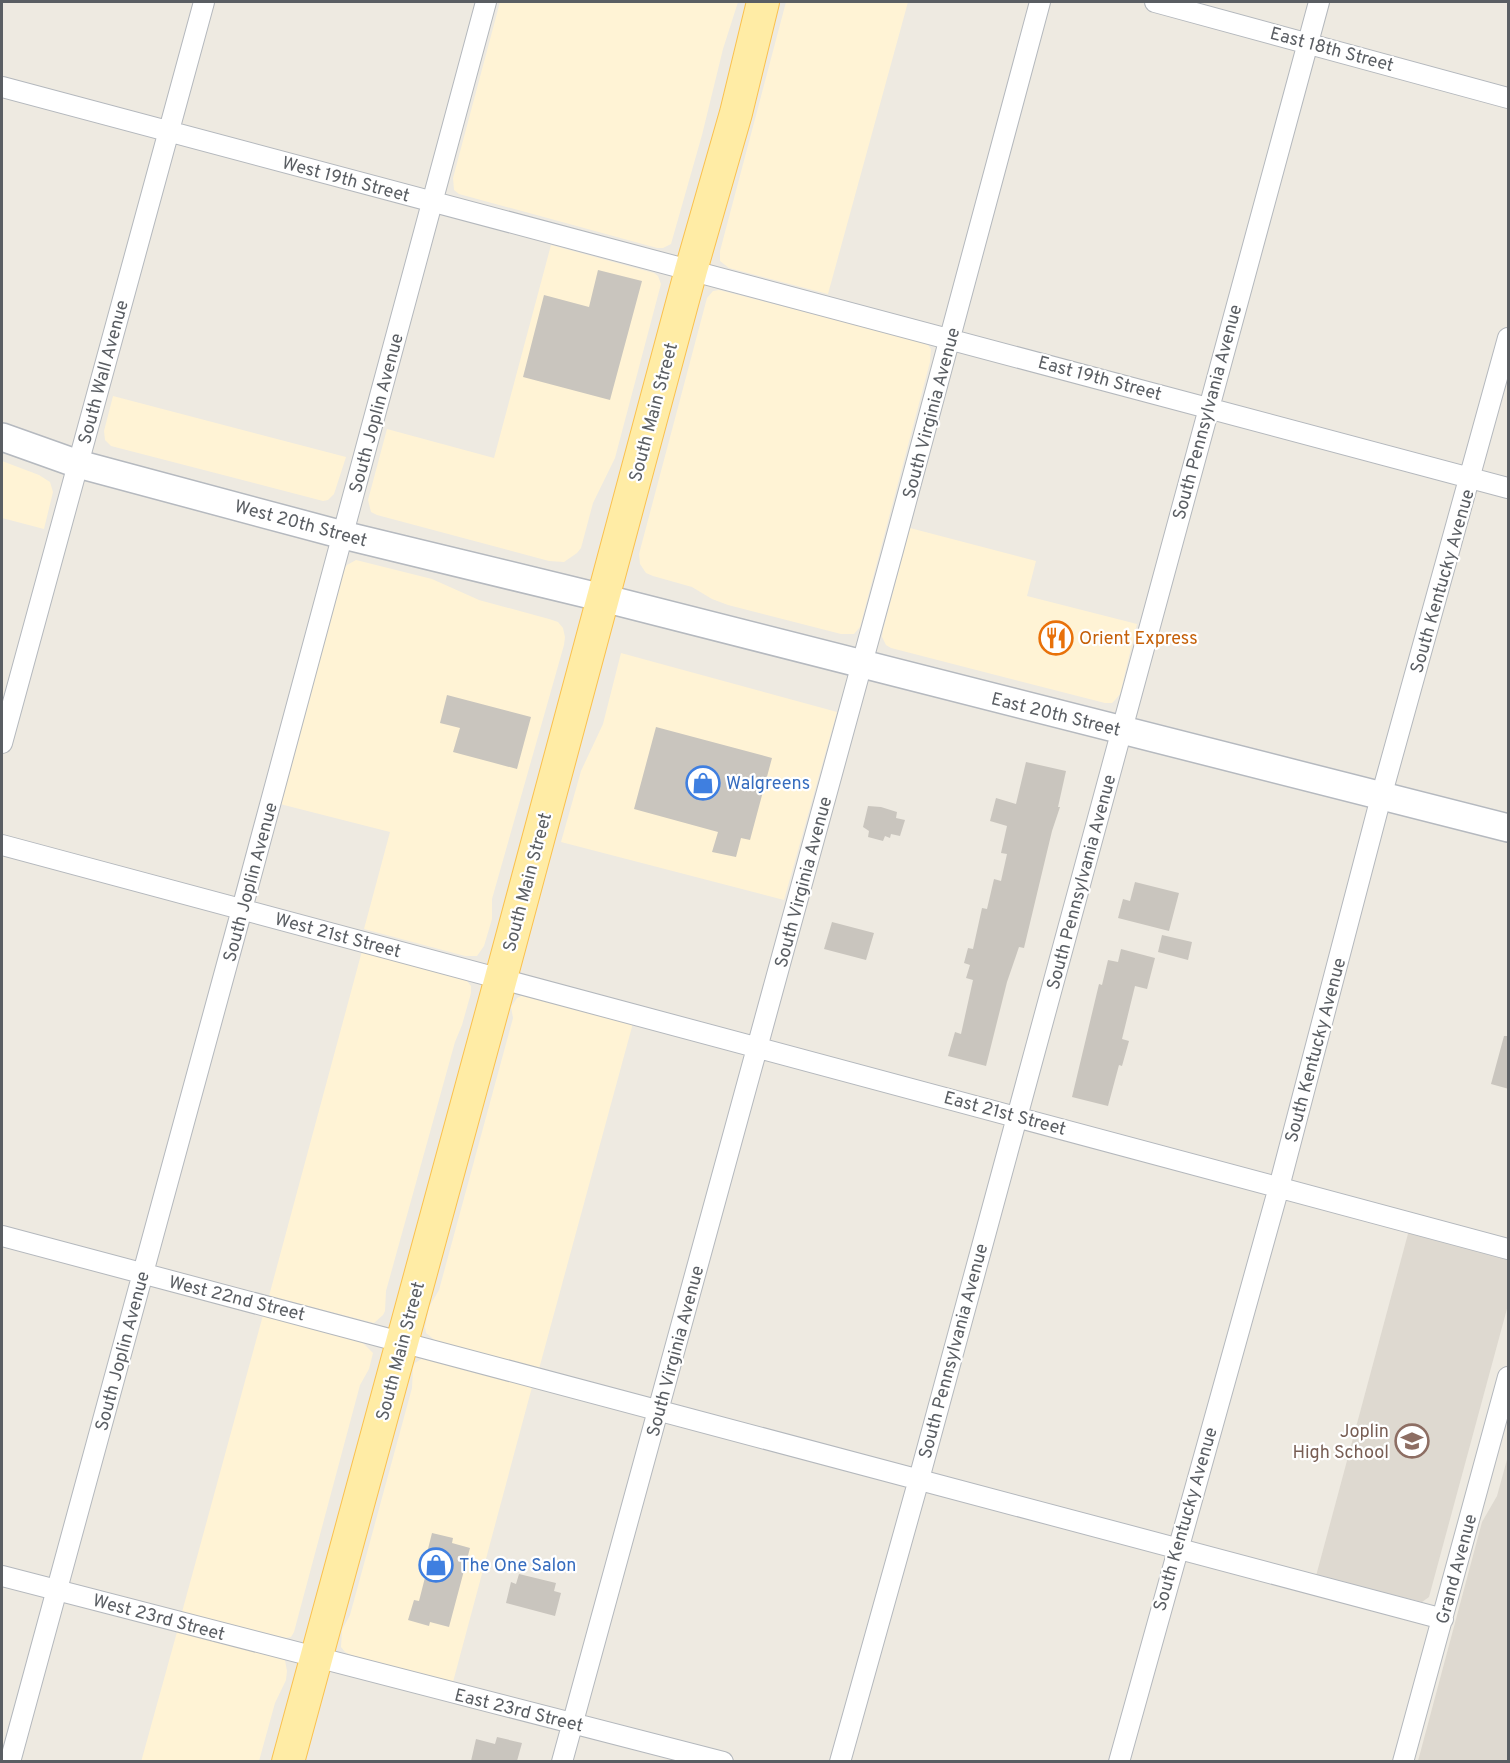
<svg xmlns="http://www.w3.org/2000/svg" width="1510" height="1763" viewBox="0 0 1510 1763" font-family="Overpass,sans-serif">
<rect width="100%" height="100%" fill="#eeeae1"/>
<!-- commercial -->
<path fill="#fff3d5" d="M500,2H738L723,49L702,135L671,244L663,248H657L459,194L454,190L453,178Z
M786,2H908L828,294L729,268L720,261V251Z
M551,245L654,273L658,276L661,284L615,458L593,503L581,548L577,553L564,562L549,561L377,515L371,512L368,500L387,429L494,458Z
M719,290L922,342L928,345L931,349L930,362L860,627L854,634H841L728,605L712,599L692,587L653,576L646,573L640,564L639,554L707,298L713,291Z
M113,396L346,457L334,494L328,500L323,501L111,446L105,440L104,431Z
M2,461L39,475L50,482L53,492L44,529L2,518Z
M910,528L1036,561L1027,596L1137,624L1120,694L1116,699L1112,703H1105L891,648L886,645L882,637L883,630Z
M356,560L432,579L479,600L549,619L558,622L563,628L565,637L564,645L492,899V919L484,946L477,956H465L364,929L390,832L280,804L342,572L347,565Z
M621,653L837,712L784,900L561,842L581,771L603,724Z
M362,951L460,978L467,981L471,986V993L462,1025L455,1042L386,1291L385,1311L383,1315L374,1323L269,1296Z
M525,994L633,1023L539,1369L436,1341L426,1333L425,1327L429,1307L439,1290L513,1018L511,1007L517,998Z
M263,1315L363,1343L373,1353L369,1369L360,1385L294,1632L291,1637L286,1638L182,1612Z
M423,1358H429L532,1387L453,1682L351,1655L345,1652L341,1647L342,1630L350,1615L412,1388L413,1368L415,1363Z
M177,1632L278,1657L285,1660L287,1671L286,1680L275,1703L259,1761L141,1762Z"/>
<!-- education -->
<path fill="#ded9d0" d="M1409,1230L1508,1258V1305L1429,1597L1422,1602L1316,1576Z
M1508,1456V1761H1418L1482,1522L1497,1496Z"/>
<!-- building -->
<path fill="#c9c5be" d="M598,270L642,281L610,400L523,377L544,295L589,307Z
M447,695L531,717L517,769L453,752L460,728L440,723Z
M656,727L772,758L750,840L741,838L736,857L712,852L718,832L634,809Z
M1026,762L1066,771L1058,807H1060L1052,831L1024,948L1019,947L1007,982L986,1066L948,1056L955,1032L961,1034L973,980L966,978L970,965L964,963L968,948L973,949L982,908L987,909L994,879L1001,881L1007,854L1001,853L1007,826L990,821L996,798L1016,804Z
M868,806L881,807L897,812L896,818L905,820L900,836L891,834L890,838L885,836L883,841L868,837L869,831L863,827Z
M1135,882L1179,893L1169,931L1118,918L1123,899L1130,901Z
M832,922L874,933L866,960L824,949Z
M1162,935L1192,942L1188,960L1158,952Z
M1121,949L1155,958L1147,989L1135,986L1122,1039L1129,1041L1122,1066L1119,1065L1108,1106L1072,1097L1099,984L1102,985L1108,960L1118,962Z
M1504,1036H1509V1089L1491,1084Z
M432,1533L453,1538L452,1543L470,1548L449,1627L430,1622L429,1626L408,1620L414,1600L419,1601L431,1554L427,1553Z
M519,1574L556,1583L554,1591L561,1593L555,1616L506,1603L511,1582L516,1584Z
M497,1737L522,1743L517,1761H471L476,1739L495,1744Z"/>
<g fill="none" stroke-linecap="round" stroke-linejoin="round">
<defs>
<path id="street" d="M1155,2L1508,98
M2,87L1508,488
M2,743L204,2
M2,845L1508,1249
M2,1236L1443,1619
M2,1576L723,1762
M10,1762L242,909L486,2
M562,1762L893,550L1040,2
M840,1762L919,1479L1319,2
M1119,1762L1279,1187L1381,797L1508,338
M1403,1762L1508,1377"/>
<path id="secondary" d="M2,437L78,464L343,535L603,598L1508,828"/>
<path id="primary" d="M288,1762L501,978L691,270L736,113L763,2"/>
</defs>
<!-- street casing -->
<use href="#street" stroke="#b4b8bd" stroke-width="22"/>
<!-- secondary casing -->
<use href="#secondary" stroke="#b5b9bf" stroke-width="30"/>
<!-- primary casing -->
<use href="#primary" stroke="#fac14e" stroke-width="34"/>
<!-- street -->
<use href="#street" stroke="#fff" stroke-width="20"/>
<!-- secondary -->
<use href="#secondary" stroke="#fff" stroke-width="27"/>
<!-- primary -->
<use href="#primary" stroke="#ffeca5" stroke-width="32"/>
</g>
<!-- icons -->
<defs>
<symbol id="restaurant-ring" viewBox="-11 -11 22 22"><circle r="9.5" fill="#fff" stroke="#e8710a" stroke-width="1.5"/><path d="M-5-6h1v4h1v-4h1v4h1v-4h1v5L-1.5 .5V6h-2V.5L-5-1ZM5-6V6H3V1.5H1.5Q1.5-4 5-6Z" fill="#e8710a"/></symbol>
<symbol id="shop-ring" viewBox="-11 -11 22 22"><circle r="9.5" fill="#fff" stroke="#3f7fe0" stroke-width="1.5"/><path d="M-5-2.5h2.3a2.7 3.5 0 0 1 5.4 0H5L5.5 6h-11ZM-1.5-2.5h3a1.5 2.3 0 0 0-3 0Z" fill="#3f7fe0"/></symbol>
<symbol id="school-ring" viewBox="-11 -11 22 22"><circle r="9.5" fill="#fff" stroke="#8d6e63" stroke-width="1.5"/><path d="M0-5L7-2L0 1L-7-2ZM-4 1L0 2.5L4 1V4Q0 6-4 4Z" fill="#8d6e63"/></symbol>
</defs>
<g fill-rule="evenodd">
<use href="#restaurant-ring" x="1037" y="619" width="38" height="38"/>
<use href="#shop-ring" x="684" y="764" width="38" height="38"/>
<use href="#school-ring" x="1393" y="1422" width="38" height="38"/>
<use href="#shop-ring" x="417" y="1546" width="38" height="38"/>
</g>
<g text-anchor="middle" stroke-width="4.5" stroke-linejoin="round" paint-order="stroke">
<!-- street labels -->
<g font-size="18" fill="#5a5e63" stroke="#fff">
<text transform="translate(1332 49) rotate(15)" y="6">East 18th Street</text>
<text transform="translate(346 179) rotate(15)" y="6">West 19th Street</text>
<text transform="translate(103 372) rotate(-75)" y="6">South Wall Avenue</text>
<text transform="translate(1100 378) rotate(15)" y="6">East 19th Street</text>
<text transform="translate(653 412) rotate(-75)" y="6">South Main Street</text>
<text transform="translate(1207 412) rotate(-75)" y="6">South Pennsylvania Avenue</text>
<text transform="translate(376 413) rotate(-75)" y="6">South Joplin Avenue</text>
<text transform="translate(931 413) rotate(-75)" y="6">South Virginia Avenue</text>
<text transform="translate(301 523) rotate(15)" y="6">West 20th Street</text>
<text transform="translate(1442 581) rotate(-74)" y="6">South Kentucky Avenue</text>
<text transform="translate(1056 714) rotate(14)" y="6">East 20th Street</text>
<text transform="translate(250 882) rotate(-75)" y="6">South Joplin Avenue</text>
<text transform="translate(527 882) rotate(-75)" y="6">South Main Street</text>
<text transform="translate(803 882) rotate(-75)" y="6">South Virginia Avenue</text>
<text transform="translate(1081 882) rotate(-75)" y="6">South Pennsylvania Avenue</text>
<text transform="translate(338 935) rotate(15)" y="6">West 21st Street</text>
<text transform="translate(1315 1050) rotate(-75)" y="6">South Kentucky Avenue</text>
<text transform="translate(1005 1113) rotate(15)" y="6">East 21st Street</text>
<text transform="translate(237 1298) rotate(14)" y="6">West 22nd Street</text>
<text transform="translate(122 1351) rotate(-75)" y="6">South Joplin Avenue</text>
<text transform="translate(400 1351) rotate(-75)" y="6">South Main Street</text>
<text transform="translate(675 1351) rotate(-75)" y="6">South Virginia Avenue</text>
<text transform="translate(953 1351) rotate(-75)" y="6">South Pennsylvania Avenue</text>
<text transform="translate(1185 1519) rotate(-74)" y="6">South Kentucky Avenue</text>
<text transform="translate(1456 1569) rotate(-75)" y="6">Grand Avenue</text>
<text transform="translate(159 1617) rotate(15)" y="6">West 23rd Street</text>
<text transform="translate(519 1710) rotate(14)" y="6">East 23rd Street</text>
</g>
<!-- food labels -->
<g font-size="18" fill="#c56008" stroke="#fff" text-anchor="start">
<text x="1079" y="644">Orient Express</text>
</g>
<!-- shop labels -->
<g font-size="18" fill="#366cbe" stroke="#fff" text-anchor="start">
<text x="726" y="789">Walgreens</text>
<text x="459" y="1571">The One Salon</text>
</g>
<!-- education labels -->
<g font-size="18" fill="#785e54" stroke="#fff" text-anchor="end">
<text x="1389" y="1437">Joplin<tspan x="1389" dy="21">High School</tspan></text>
</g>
</g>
<!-- border -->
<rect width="1510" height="1763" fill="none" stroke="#5a5e63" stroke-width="6"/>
</svg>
